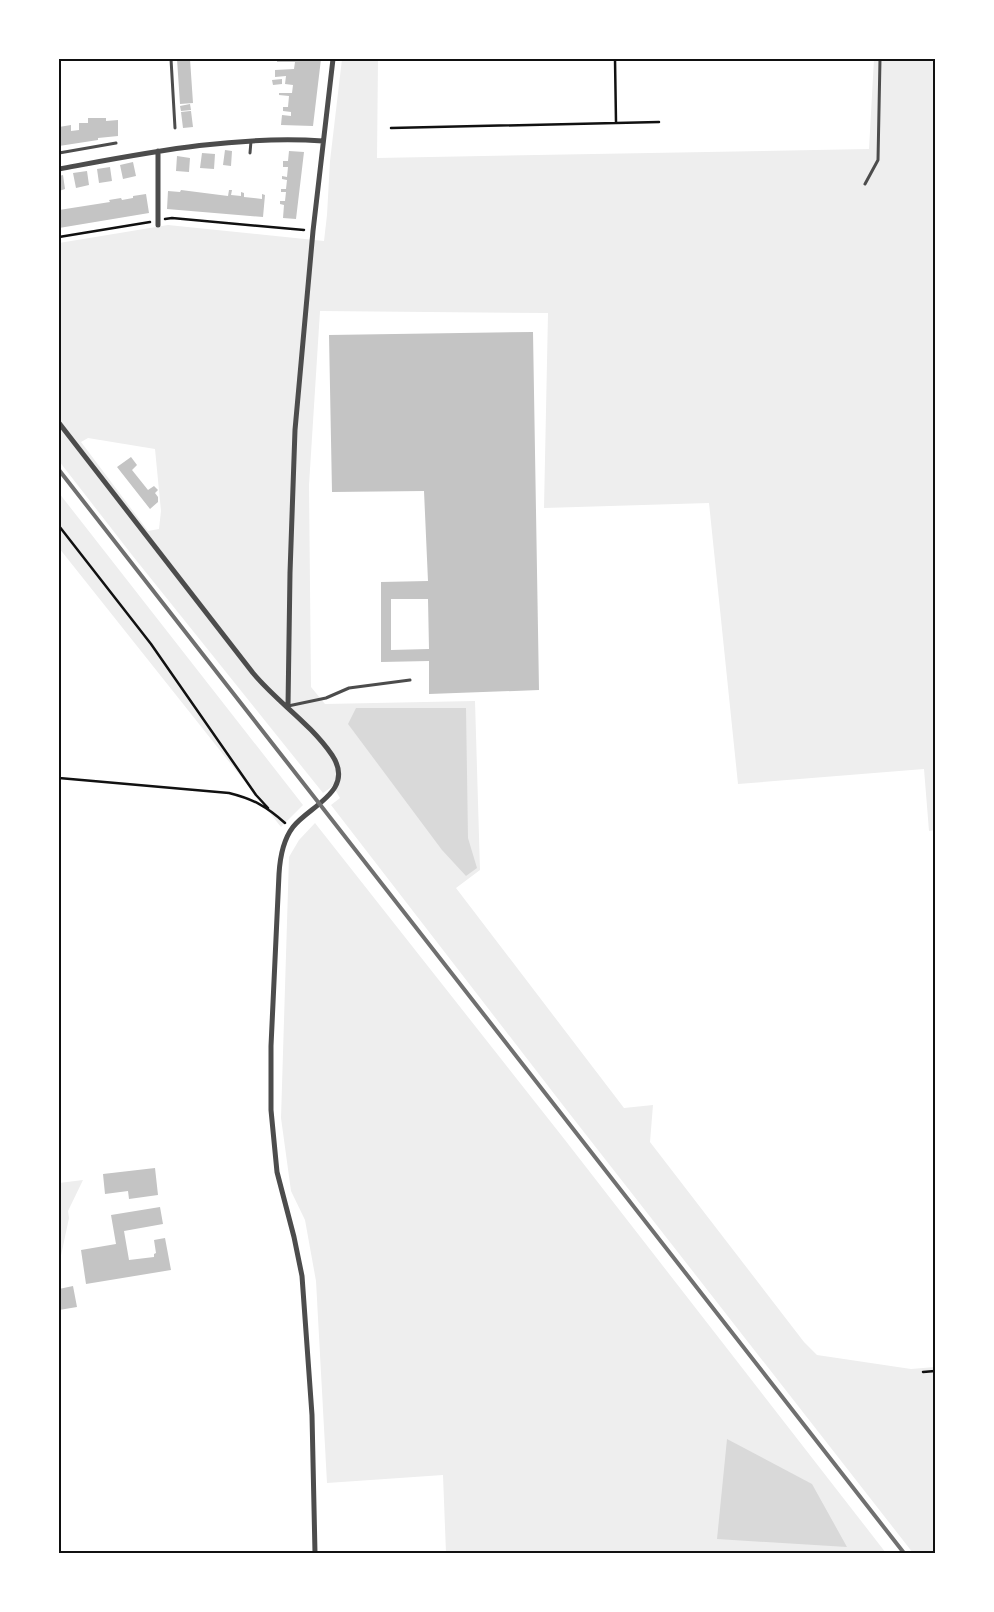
<svg xmlns="http://www.w3.org/2000/svg" width="994" height="1612" viewBox="0 0 994 1612" font-family="Lato,sans-serif">
<rect width="100%" height="100%" fill="#fff"/>
<!-- green -->
<path fill="#eee" fill-rule="evenodd" d="M342,59H378L377,158L869,149L874,59H935V830L929,831L924,769L738,784L709,503L544,508L548,313L320,311L309,485L311,687L325,704L475,701L480,870L456,888L624,1108L653,1105L650,1142L804,1342L817,1355L911,1369L935,1367V1553H913L562,1104L331,805L340,798L333,786L323,793L132,555L59,461V243L168,225L324,241L327,215L330,161ZM88,438L155,449L161,511L159,529L148,531L81,442Z
M59,493L303,805L281,827L59,548Z
M315,823L565,1140L886,1553H446L443,1475L327,1483L316,1281L305,1220L291,1191L281,1118L289,857L299,840Z
M83,1180L68,1211L69,1218L59,1265V1183Z"/>
<!-- water -->
<path fill="#d9d9d9" d="M356,708H466L468,838L477,868L466,876L442,850L348,724Z
M727,1439L812,1484L847,1547L717,1539Z"/>
<!-- building -->
<path fill="#c4c4c4" fill-rule="evenodd" d="M69,59H106V60L70,61Z
M177,59H190L193,103L180,104Z
M277,59H321L313,126L281,125L282,115L291,116V112L283,111V107H288L289,96L279,95V93H292L293,85L285,84L286,76L275,77V70L294,69L295,62H277Z
M282,79V84L273,85L272,80Z
M190,104L191,110L181,111L180,106Z
M190,111H191L193,127L183,128L181,112Z
M88,118H106V121L118,120V136L98,138V140L59,146V127L71,125V131L79,130V123H88Z
M225,150L232,151L231,166L223,165Z
M289,151L304,152L296,219L283,218L284,205L280,204V201H285L286,192H281V189H286L287,180L282,179V176L287,177L288,167H283V161H288Z
M202,153L215,154L214,169L200,168Z
M177,156L190,158L189,172L176,171Z
M133,162L136,176L123,179L120,165Z
M110,167L112,181L99,183L97,169Z
M87,171L89,185L76,188L73,173Z
M63,175L65,189L59,191V176Z
M181,190L228,196L229,190H232L231,195L241,196V192L244,193V197L262,199V194L265,195L263,217L167,209L168,191L180,192Z
M146,194L149,213L59,228V210L110,202L109,200L121,198L122,200L133,198V196Z
M533,332L539,690L429,694V661L381,662V582L428,581L424,491L332,492L329,335ZM391,599H428L429,649L391,650Z
M131,457L137,465L132,470L148,490L154,486L158,490L155,493L158,497V502L150,509L117,467Z
M155,1168L158,1195L129,1199L128,1191L105,1194L103,1174Z
M160,1207L163,1224L124,1231L129,1260L154,1257V1254L156,1253L154,1240L165,1238L171,1270L86,1284L81,1250L116,1244L111,1215Z
M73,1286L77,1307L59,1310V1289Z"/>
<g fill="none" stroke-linecap="round" stroke-linejoin="round">
<!-- path -->
<path stroke="#111" stroke-width="2.5" d="M615,59L616,122
M391,128L659,122
M165,219L172,218L304,230
M59,237L150,222
M59,526L151,644L256,795L268,808
M59,778L229,793C253,799 266,806 285,823
M923,1372L935,1371"/>
<!-- service -->
<path stroke="#4c4c4c" stroke-width="3" d="M171,59L175,128
M59,153L116,143
M250,153L251,141
M865,184L878,160L880,59
M288,706L326,698L349,688L410,680"/>
<!-- minor -->
<path stroke="#4c4c4c" stroke-width="5" d="M59,169C146,153 234,135 323,141
M158,225V151
M59,423L253,673C278,703 309,722 332,755C356,791 309,806 293,827C283,840 280,857 279,874L271,1046V1110L277,1172L294,1237L302,1276L312,1415L315,1553
M288,706L290,573L295,430L313,231L333,59"/>
<!-- rail -->
<path stroke="#707070" stroke-width="4" d="M59,470L904,1553"/>
</g>
<!-- border -->
<rect width="994" height="1612" fill="none" stroke="#ffffff" stroke-width="120"/>
<rect x="60" y="60" width="874" height="1492" fill="none" stroke="#111" stroke-width="2"/>
</svg>
